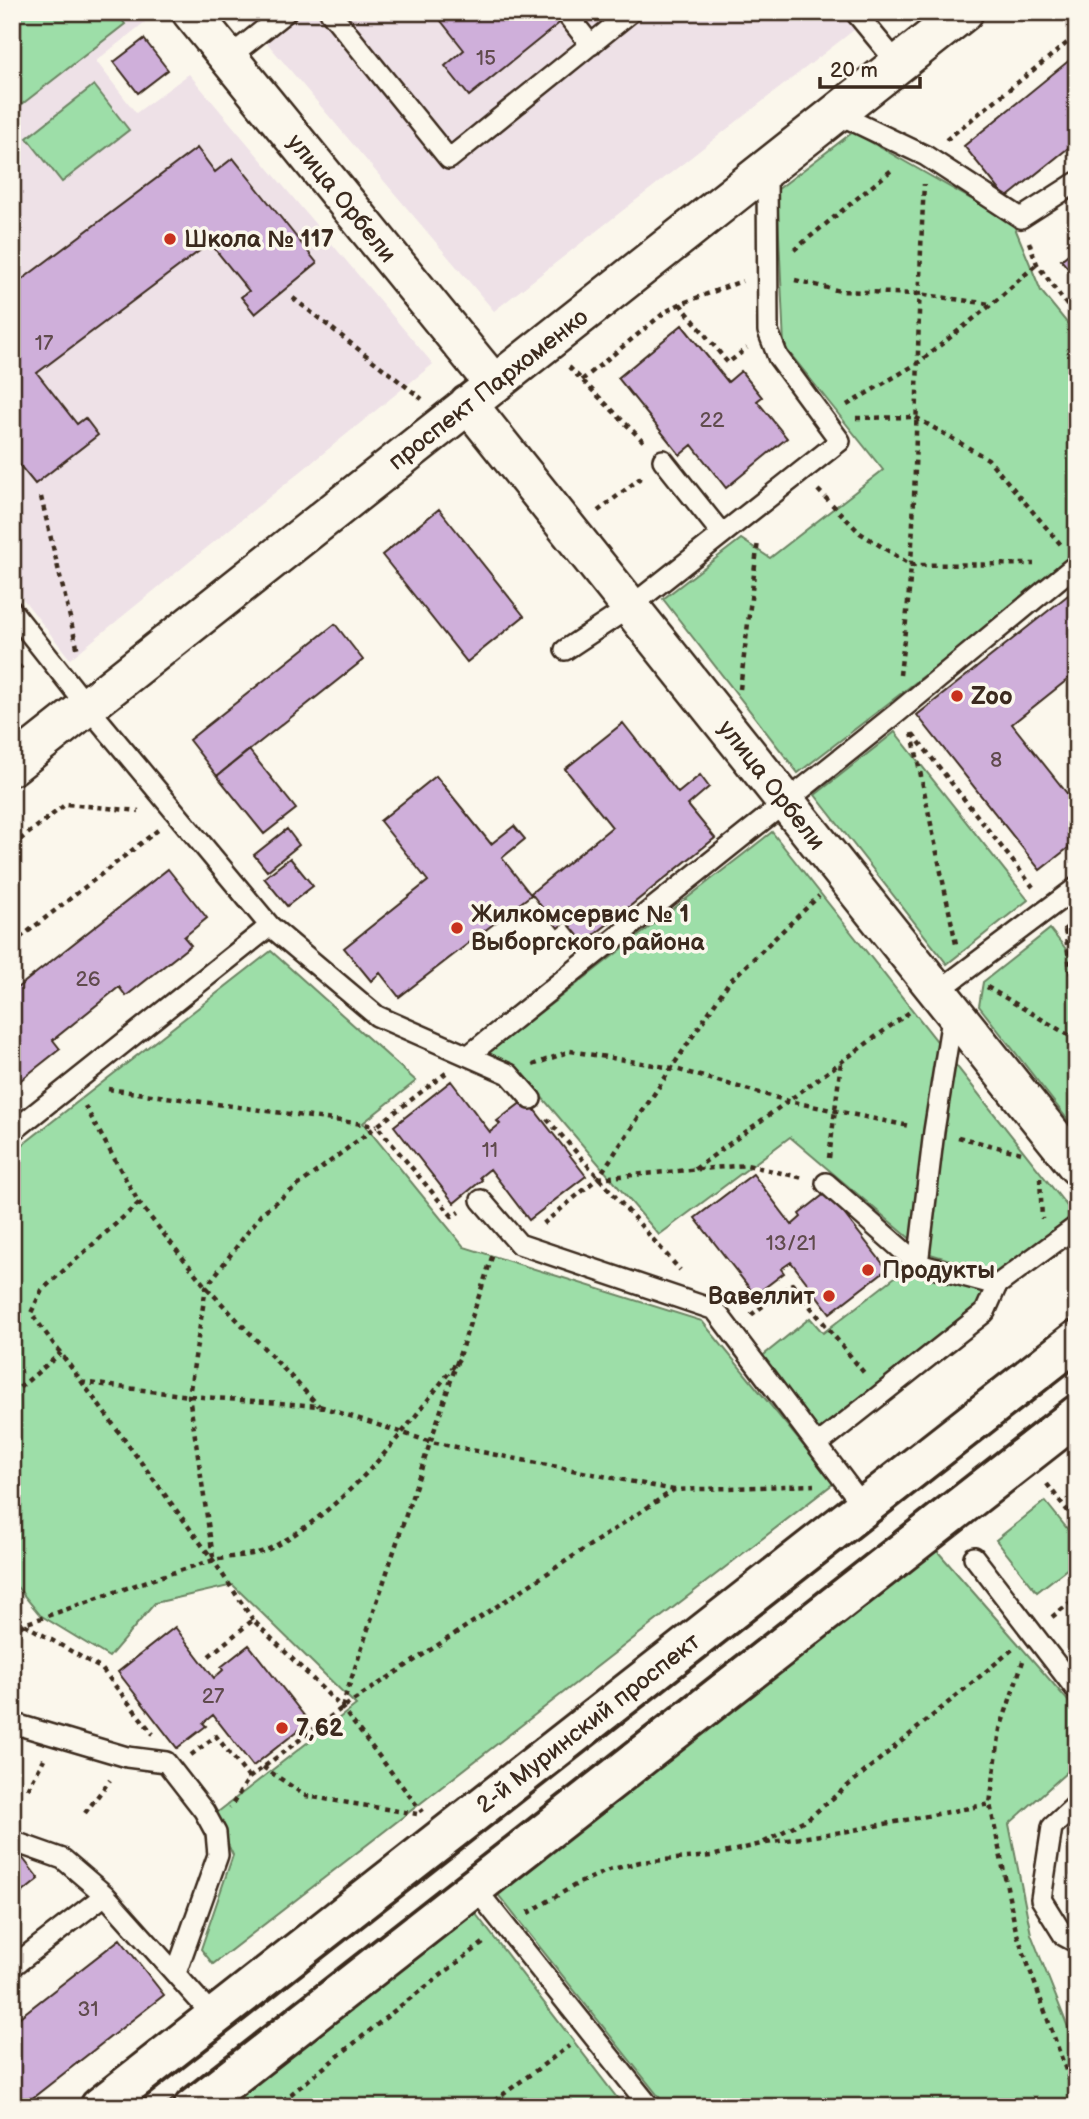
<svg xmlns="http://www.w3.org/2000/svg" width="1089" height="2119" viewBox="0 0 1089 2119" font-family="'Balsamiq Sans',sans-serif">
<rect width="100%" height="100%" fill="#fbf7ec"/>
<filter id="ink" filterUnits="userSpaceOnUse"><feTurbulence type="fractalNoise" baseFrequency=".0143" numOctaves="2"/><feDisplacementMap in="SourceGraphic" scale="14" xChannelSelector="R" yChannelSelector="G"/><feConvolveMatrix kernelMatrix="1 2 1 2 8 2 1 2 1" color-interpolation-filters="sRGB"/></filter>
<g filter="url(#ink)">
<!-- built -->
<path fill="#eee1e7" d="M12,12H137L145,22L96,61L136,113L189,74L433,364L70,659L12,585Z
M241,12H877L494,311Z"/>
<!-- green -->
<path fill="#9ddea8" stroke="#6c8463" stroke-width="2" d="M12,12H116L125,24L12,112Z
M94,85L129,130L62,182L27,138Z
M853,132L1013,223L1041,291L1077,335V558L798,773L663,599L741,539L770,558L883,470L784,346L777,190Z
M895,732L1028,900L947,964L815,795Z
M772,832L1074,1215L996,1274L927,1253L790,1137L659,1235L529,1082L487,1054Z
M1050,929L1077,963L1075,1129L979,1006L983,982Z
M271,951L416,1081L363,1123L464,1247L702,1321L834,1483L213,1964L201,1949L233,1855L214,1815L356,1705L233,1585L155,1603L109,1657L40,1615L12,1581V1153Z
M904,1270L983,1291L975,1312L816,1431L760,1358L810,1318L823,1333Z
M1045,1501L1077,1541V1561L1037,1592L996,1540Z
M932,1545L1077,1711V1763L1009,1824L1031,1934L1077,2050V2107H667L492,1887Z
M469,1905L624,2107H215Z"/>
<!-- building -->
<path fill="#cfafda" stroke="#3b2a1e" stroke-width="2" d="M434,12H573L469,96L445,66L464,50Z
M144,39L168,70L138,93L114,62Z
M1077,54V141L1006,198L964,146Z
M197,148L215,172L233,158L317,263L255,314L241,297L249,291L210,243L37,373L77,424L85,418L98,435L35,484L12,456V287Z
M1077,247V279L1061,260Z
M682,325L728,382L741,371L762,397L757,401L787,438L726,488L692,445L680,455L618,378Z
M439,509L524,616L467,662L382,555Z
M1077,588V672L1012,724L1077,806V841L1040,870L917,715Z
M335,624L363,660L217,776L189,740Z
M623,723L678,793L700,775L709,787L688,805L715,838L584,943L566,921L558,928L531,893L612,827L565,769Z
M249,750L296,809L264,834L217,776Z
M436,776L491,844L514,826L525,839L502,858L531,895L399,997L380,973L371,981L344,948L428,881L380,821Z
M287,829L299,845L267,871L254,855Z
M290,858L313,886L287,906L264,878Z
M168,869L207,918L184,937L191,945L126,996L119,987L53,1040L60,1049L12,1087V992Z
M451,1081L490,1132L500,1124L497,1121L526,1099L586,1176L529,1220L490,1169L480,1177L482,1180L454,1203L394,1126Z
M753,1174L792,1225L801,1217L799,1214L827,1192L887,1269L830,1313L791,1262L781,1269L784,1273L755,1295L695,1218Z
M175,1627L214,1678L223,1670L221,1667L249,1645L309,1722L253,1766L213,1715L203,1723L206,1726L177,1748L118,1672Z
M1076,1836H1077V1894H1074L1076,1875H1071V1855Z
M18,1852L39,1879L12,1901V1856Z
M120,1939L164,1995L21,2107H12V2023Z"/>
<g fill="none" stroke-linecap="round" stroke-linejoin="round">
<defs>
<path id="service" d="M330,12L449,159L631,12
M565,12L591,45
M855,12L898,64
M228,58L286,12
M836,113L926,156L1021,218L1077,182
M663,460L722,534
M12,611L87,706L270,926L377,1016L509,1074L531,1099
M565,650L630,607L840,441L778,357L768,331L767,168
M937,992L1077,887
M469,1055L897,713L1077,564
M12,1132L270,926
M826,1183L918,1264L997,1285L1077,1226
M481,1200L519,1244L715,1310L864,1507
M918,1264L934,1131L953,1012
M817,1445L985,1312L997,1285
M974,1557L1077,1691
M12,1723L127,1757L166,1762L204,1811L216,1833L218,1855L176,1973
M1077,1804L1052,1827L1041,1899L1064,1936L1077,1943
M12,1841L63,1859L105,1895
M474,1887L650,2107
M12,1967L105,1895L214,2017"/>
<path id="minor" d="M191,12L494,384
M468,404L1077,1166
M12,766L964,12"/>
<path id="secondary" d="M100,2107L1077,1340
M194,2107L1077,1415"/>
</defs>
<!-- service casing -->
<use href="#service" stroke="#3b2a1e" stroke-width="24"/>
<!-- minor casing -->
<use href="#minor" stroke="#3b2a1e" stroke-width="42"/>
<!-- secondary casing -->
<use href="#secondary" stroke="#3b2a1e" stroke-width="44"/>
<!-- path -->
<path stroke="#3b2a1e" stroke-width="4.5" stroke-dasharray="5 5" stroke-linecap="butt" d="M946,140L1077,35
M1029,242L1037,264L1077,319
M794,250L893,169
M795,280L840,291L918,294L990,304
M293,298L422,399
M680,304L728,363L747,348
M569,367L644,442
M582,380L665,312L680,304L742,281
M847,405L918,363L992,304L1037,264
M856,418L915,417L988,459L1062,546
M818,490L860,533L911,565L1034,564
M41,497L78,651
M598,511L643,476
M12,674L22,666
M900,675C904,638 909,600 911,563C918,437 917,310 924,184
M740,689L758,541
M912,733L956,944
M913,734L1033,887
M12,846L66,804L139,811
M1064,927L1077,944
M1065,930L1077,1020
M12,944L158,830
M987,987L1077,1040
M533,1065L570,1051L672,1068L788,1101L909,1126
M446,1073L377,1126L452,1216L459,1212
M108,1089L377,1126
M85,1106L139,1203L206,1287L319,1406
M547,1119L680,1270
M958,1137L1021,1153
M829,1158L841,1062
M695,1169L911,1011
M598,1178L747,1165L803,1178
M1040,1178L1042,1219
M139,1203L42,1290L31,1313L213,1560L253,1620
M543,1224L598,1178L729,982L819,896
M751,1315L792,1284L865,1374
M81,1382L189,1396L319,1406L431,1442L674,1490
M12,1394L61,1353
M1047,1484L1074,1519L1077,1518
M213,1557L189,1396L206,1287L263,1212L377,1126
M12,1609L24,1624L102,1669L153,1734
M1052,1617L1077,1597
M12,1624L17,1630
M12,1633L24,1624C86,1603 148,1579 211,1561C230,1555 255,1557 273,1547C351,1505 406,1429 459,1359
M209,1656L253,1620L342,1708L422,1812
M1023,1661L1000,1729L990,1804L1016,1931L1077,2101
M342,1707L493,1254
M191,1755L216,1736L249,1778L230,1808
M263,1767L306,1796L417,1814
M249,1778L342,1708L674,1490L814,1485
M28,1789L44,1759
M85,1813L110,1780
M766,1843L848,1831L990,1804
M528,1913L577,1884L609,1870L640,1862L711,1856L761,1844L810,1817L1013,1649
M275,2107L399,2007L486,1941
M486,2107L569,2046"/>
<!-- service -->
<use href="#service" stroke="#fbf7ec" stroke-width="19"/>
<!-- minor -->
<use href="#minor" stroke="#fbf7ec" stroke-width="37"/>
<!-- secondary -->
<use href="#secondary" stroke="#fbf7ec" stroke-width="38"/>
<!-- tram -->
<path stroke="#3b2a1e" stroke-width="2" d="M131,2107L1077,1365
M163,2107L1077,1390"/>
</g>
</g>
<!-- markers -->
<g fill="#c8321e" stroke="#fbf7ec" stroke-width="2.5">
<circle cx="170" cy="239" r="7"/>
<circle cx="957" cy="696" r="7"/>
<circle cx="457" cy="928" r="7"/>
<circle cx="868" cy="1270" r="7"/>
<circle cx="829" cy="1296" r="7"/>
<circle cx="282" cy="1728" r="7"/>
</g>
<g text-anchor="middle" stroke-width="7" stroke-linejoin="round" paint-order="stroke">
<!-- number labels -->
<g font-size="21" fill="#604b4d">
<text x="486" y="65">15</text>
<text x="44" y="350">17</text>
<text x="712" y="427">22</text>
<text x="996" y="767">8</text>
<text x="88" y="986">26</text>
<text x="490" y="1157">11</text>
<text x="791" y="1250">13/21</text>
<text x="213" y="1703">27</text>
<text x="88" y="2016">31</text>
</g>
<!-- street labels -->
<g font-size="24" fill="#3b2a1e" stroke="#fbf7ec">
<text transform="translate(342 198) rotate(51)" y="8">улица Орбели</text>
<text transform="translate(488 389) rotate(-38)" y="8">проспект Пархоменко</text>
<text transform="translate(772 785) rotate(52)" y="8">улица Орбели</text>
<text transform="translate(588 1723) rotate(-38)" y="8">2-й Муринский проспект</text>
</g>
<!-- poi labels -->
<g font-size="24" font-weight="bold" fill="#3b2a1e" stroke="#fbf7ec" text-anchor="start">
<text x="184" y="247">Школа № 117</text>
<text x="971" y="704">Zoo</text>
<text x="471" y="922">Жилкомсервис № 1<tspan x="471" dy="28">Выборгского района</tspan></text>
<text x="882" y="1278">Продукты</text>
<text x="815" y="1304" text-anchor="end">Вавеллит</text>
<text x="296" y="1736">7,62</text>
</g>
</g>
<!-- margin -->
<rect width="1089" height="2119" fill="none" stroke="#fbf7ec" stroke-width="42"/>
<rect x="21" y="21" width="1047" height="2077" fill="none" stroke="#3b2a1e" stroke-width="2.5" filter="url(#ink)"/>
<!-- scale -->
<path d="M820 77v10h100v-10" fill="none" stroke="#3b2a1e" stroke-width="3.5"/>
<text x="830" y="77" font-size="21" fill="#3b2a1e" stroke="#fbf7ec" stroke-width="5" paint-order="stroke">20 m</text>
</svg>
